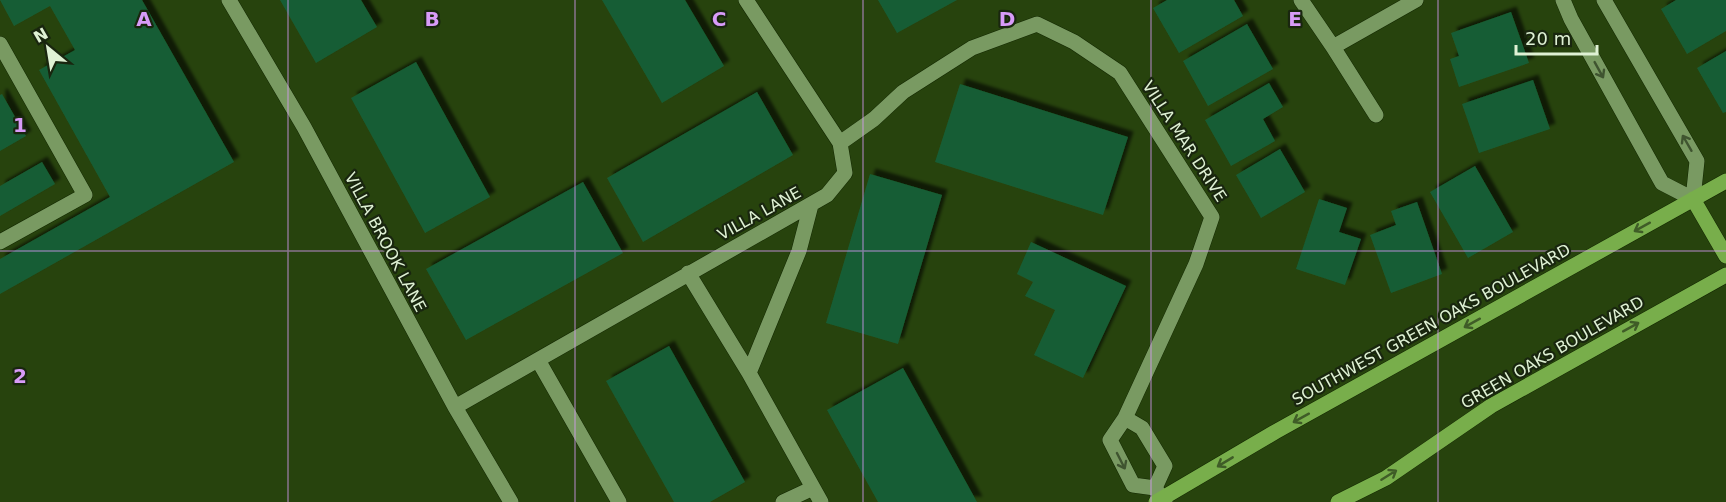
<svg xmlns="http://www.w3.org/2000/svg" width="1726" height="502" viewBox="0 0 1726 502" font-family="'DejaVu Sans',sans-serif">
<defs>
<filter id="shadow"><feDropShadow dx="5.5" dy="-5.5" stdDeviation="1.5" flood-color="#0009"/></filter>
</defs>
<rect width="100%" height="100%" fill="#27430d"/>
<!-- building -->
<path fill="#185d34" filter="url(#shadow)" d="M0,0H142L234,162L0,294V259L110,197L39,70L75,50L50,6L14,26Z
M280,0H361L377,27L316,63Z
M602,0H685L724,66L662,103Z
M878,0H957L897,33Z
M1167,0H1234L1243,16L1179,53L1153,8Z
M1676,0H1726V31L1687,54L1661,9Z
M1511,12L1529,63L1459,87L1450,59L1459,56L1451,33Z
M1247,24L1273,69L1208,106L1183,61Z
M1726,51V112L1723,113L1697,68Z
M416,62L490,197L425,233L351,98Z
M1533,80L1550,129L1479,153L1462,104Z
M1269,83L1283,107L1263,119L1275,141L1231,166L1205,120Z
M960,84L1128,137L1103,215L935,162Z
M757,92L793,155L643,242L607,178Z
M2,94L26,136L0,151V95Z
M1280,149L1305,192L1261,218L1236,175Z
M42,162L55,184L0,216V186Z
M1475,166L1513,232L1468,258L1430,192Z
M870,174L942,195L898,344L826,323Z
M583,182L623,253L466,340L426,269Z
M1319,199L1347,208L1339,232L1361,239L1345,285L1296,269Z
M1417,202L1442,274L1391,293L1370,235L1396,225L1391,211Z
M1031,242L1126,286L1083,378L1034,355L1055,310L1025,296L1033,282L1017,274Z
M669,346L745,482L710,502H674L606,381Z
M903,368L977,502H878L827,410Z"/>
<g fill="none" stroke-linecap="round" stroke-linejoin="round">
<defs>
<path id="minor" d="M229,0L304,127L455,407L511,502
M746,0L840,143
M1301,0L1333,47L1376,115
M1563,0L1571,19L1662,183L1693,199L1697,161L1604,0
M0,44L85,195L0,242
M1333,47L1416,0
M688,273L749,373L821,502
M538,360L619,502
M749,373L799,251L811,205
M455,407L827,195L845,173L840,143L874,119L903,92L972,48L1037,24L1074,42L1120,73L1212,217L1196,264L1125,418L1110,440L1133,485L1155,488L1165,502
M1125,418L1142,428L1165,466L1155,488
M783,502L813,488"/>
<path id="major" d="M1693,199L1726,256
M1156,502L1275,432L1726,181
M1338,502L1386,478L1491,406L1726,275"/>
</defs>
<!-- minor casing -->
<use href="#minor" stroke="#132800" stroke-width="16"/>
<!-- major casing -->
<use href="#major" stroke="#132800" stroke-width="16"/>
<!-- minor -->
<use href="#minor" stroke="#799a62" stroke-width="15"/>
<!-- major -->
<use href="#major" stroke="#78ae4b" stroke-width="15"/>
</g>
<!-- one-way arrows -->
<defs><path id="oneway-shaft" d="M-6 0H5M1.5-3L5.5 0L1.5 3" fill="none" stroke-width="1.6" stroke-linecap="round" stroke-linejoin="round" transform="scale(1.5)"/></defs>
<g stroke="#3f5430">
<use href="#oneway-shaft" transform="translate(1599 70) rotate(61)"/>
<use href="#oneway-shaft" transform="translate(1687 143) rotate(-120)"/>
<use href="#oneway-shaft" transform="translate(1121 461) rotate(63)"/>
</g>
<g stroke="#3f5c27">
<use href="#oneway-shaft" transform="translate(1642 227) rotate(151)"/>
<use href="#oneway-shaft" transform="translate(1472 323) rotate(151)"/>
<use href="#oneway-shaft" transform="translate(1631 327) rotate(-29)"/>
<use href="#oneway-shaft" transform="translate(1301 418) rotate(151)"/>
<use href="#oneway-shaft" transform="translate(1225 462) rotate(149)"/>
<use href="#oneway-shaft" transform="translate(1389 475) rotate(-32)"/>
</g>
<!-- grid -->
<path fill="none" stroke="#d89bf8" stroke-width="1.5" stroke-opacity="0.55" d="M288,0V502M575,0V502M863,0V502M1151,0V502M1438,0V502M0,251H1726"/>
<g text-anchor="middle" stroke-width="4.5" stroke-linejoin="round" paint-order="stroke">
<!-- street labels -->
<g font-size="16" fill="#dff1d4" stroke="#19260f">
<text transform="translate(1185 141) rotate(57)" y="6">VILLA MAR DRIVE</text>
<text transform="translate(759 213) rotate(-29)" y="6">VILLA LANE</text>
<text transform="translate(386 242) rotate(62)" y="6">VILLA BROOK LANE</text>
<text transform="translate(1431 324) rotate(-29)" y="6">SOUTHWEST GREEN OAKS BOULEVARD</text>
<text transform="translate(1552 352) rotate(-30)" y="6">GREEN OAKS BOULEVARD</text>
</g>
</g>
<g font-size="20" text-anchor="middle" font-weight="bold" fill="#d89bf8" stroke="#19260f" stroke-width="4.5" stroke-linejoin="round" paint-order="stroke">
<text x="144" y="26">A</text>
<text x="432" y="26">B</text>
<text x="719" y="26">C</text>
<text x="1007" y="26">D</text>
<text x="1295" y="26">E</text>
<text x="20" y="132">1</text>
<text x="20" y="383">2</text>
</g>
<!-- north arrow -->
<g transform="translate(48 48) rotate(330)" stroke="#19260f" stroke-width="4.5" paint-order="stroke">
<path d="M0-4.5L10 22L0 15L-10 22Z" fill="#dff1d4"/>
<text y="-9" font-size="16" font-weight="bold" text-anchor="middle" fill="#dff1d4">N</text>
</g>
<!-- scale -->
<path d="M1516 45v9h81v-9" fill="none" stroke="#dff1d4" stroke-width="3"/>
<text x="1525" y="45" font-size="18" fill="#dff1d4" stroke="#19260f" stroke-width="4.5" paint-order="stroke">20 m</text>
</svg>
